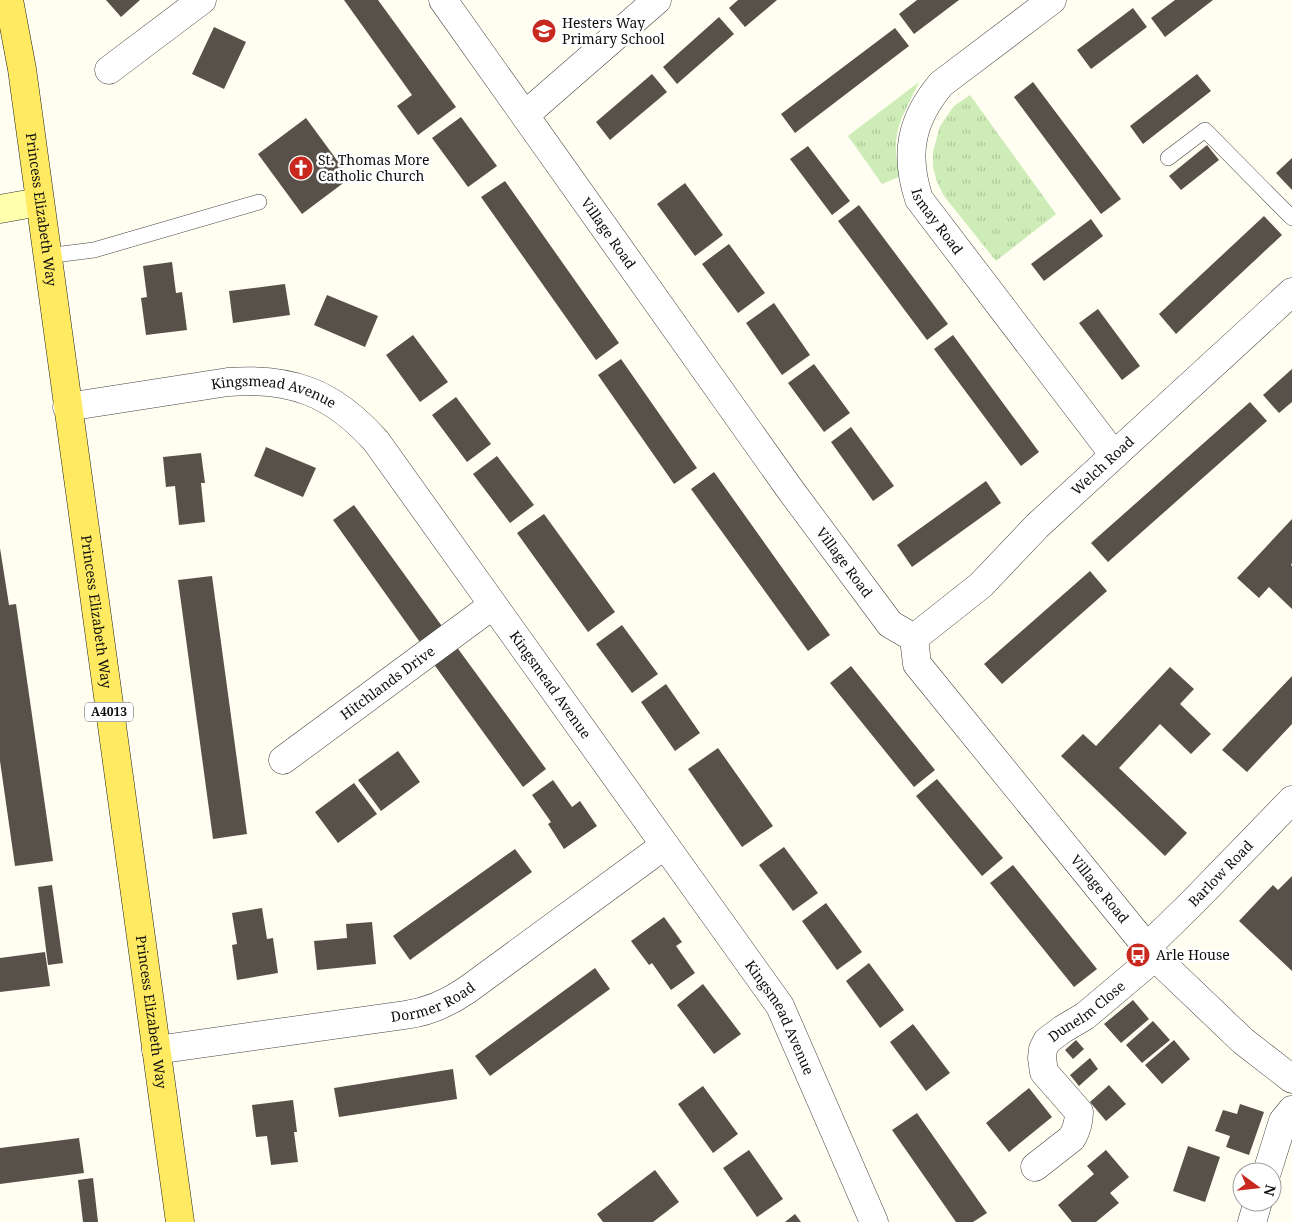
<svg xmlns="http://www.w3.org/2000/svg" width="1292" height="1222" viewBox="0 0 1292 1222" font-family="'Noto Serif',serif">
<defs>
<pattern id="grass-tufts" width="24" height="20" patternUnits="userSpaceOnUse" patternTransform="scale(1.25)"><rect width="24" height="20" fill="#cdecb7"/><path d="M3 7l-1-3M5 7V3M7 7l1-3M15 17l-1-3M17 17v-4M19 17l1-3" fill="none" stroke="#afc99c"/></pattern>
</defs>
<rect width="100%" height="100%" fill="#fffef1"/>
<!-- grass -->
<path fill="url(#grass-tufts)" d="M919,82C902,118 888,135 901,176L882,184L848,136Z
M970,95L1056,214L996,261L944,196L937,182L933,167V152L940,126L954,106Z"/>
<!-- building -->
<path fill="#58514a" d="M106,0H140L121,17Z
M344,0H378L456,107L418,135L397,106L412,95Z
M738,0H777L745,27L729,8Z
M917,0H959L914,34L899,14Z
M1175,0H1213L1165,37L1151,18Z
M1133,8L1147,27L1091,69L1077,50Z
M719,17L734,34L677,84L663,67Z
M214,27L246,42L224,89L192,74Z
M895,28L909,46L795,133L781,114Z
M652,74L667,92L610,140L596,122Z
M1197,74L1211,91L1143,144L1130,126Z
M1033,82L1121,199L1101,214L1014,97Z
M461,117L497,166L468,187L432,138Z
M306,118L350,178L302,214L258,154Z
M1207,145L1219,160L1181,190L1169,176Z
M808,146L850,201L832,215L790,159Z
M1292,158V190L1276,173Z
M505,181L619,343L596,360L481,197Z
M685,183L723,235L695,256L657,204Z
M859,205L948,324L927,340L838,221Z
M1264,216L1282,235L1176,334L1159,314Z
M1091,219L1103,236L1044,281L1031,264Z
M729,244L765,293L738,313L702,264Z
M172,262L176,293L182,292L187,330L146,335L141,298L147,297L143,266Z
M285,284L290,315L233,323L229,291Z
M327,295L378,316L365,347L314,325Z
M774,303L810,355L782,375L746,323Z
M1098,309L1140,366L1122,380L1079,323Z
M413,335L448,382L420,402L386,355Z
M953,335L1039,452L1021,466L934,349Z
M621,359L697,468L674,484L598,375Z
M814,364L850,413L824,432L788,383Z
M1292,369V402L1279,413L1263,395Z
M456,397L491,444L467,462L432,415Z
M1250,402L1267,421L1108,562L1091,543Z
M851,427L894,486L873,501L831,442Z
M266,447L316,468L303,497L254,476Z
M201,453L205,483H201L205,522L179,525L175,486L166,487L163,457Z
M497,456L534,505L510,523L473,474Z
M714,472L830,635L808,651L691,489Z
M986,481L1001,503L912,567L897,545Z
M354,505L444,629L422,645L333,520Z
M544,514L615,612L588,632L517,533Z
M1292,519V563L1291,565L1292,566V609L1269,587L1259,598L1237,578Z
M0,548L9,605L16,604L53,861L15,866L0,761Z
M1090,571L1107,591L1002,684L984,664Z
M212,576L247,834L213,839L178,580Z
M622,625L658,674L632,693L596,644Z
M456,646L546,769L523,787L433,663Z
M851,666L935,770L914,787L830,683Z
M1170,667L1194,689L1180,704L1211,734L1191,754L1160,724L1119,768L1187,833L1165,856L1061,756L1083,734L1096,746Z
M1292,676V724L1247,772L1222,750Z
M666,684L700,733L675,751L641,702Z
M718,748L773,826L742,847L688,769Z
M398,751L420,782L381,811L358,780Z
M937,779L1003,858L982,876L916,796Z
M553,780L572,807L580,801L597,826L564,849L548,824L551,822L532,795Z
M354,783L377,814L338,843L315,812Z
M784,847L818,893L793,911L759,865Z
M515,849L532,872L410,960L393,936Z
M1013,865L1097,969L1074,987L990,883Z
M1292,876V971L1239,921L1273,885L1278,890Z
M52,885L63,963L48,965L38,887Z
M826,903L862,952L837,970L802,921Z
M262,908L267,939L273,938L278,973L237,980L232,945L237,944L232,913Z
M664,917L682,942L676,946L695,973L671,990L652,963L649,965L631,941Z
M372,922L376,964L317,970L314,941L347,938L346,924Z
M45,952L50,986L0,992V958Z
M869,963L904,1010L880,1028L846,981Z
M595,968L610,989L490,1076L475,1056Z
M703,984L741,1034L714,1054L677,1005Z
M1133,1000L1149,1019L1121,1043L1104,1024Z
M1153,1021L1170,1040L1142,1063L1126,1045Z
M913,1024L950,1073L926,1091L890,1042Z
M1076,1040L1084,1049L1073,1059L1065,1050Z
M1174,1040L1190,1059L1162,1084L1145,1065Z
M1090,1058L1098,1069L1079,1086L1070,1075Z
M453,1069L457,1099L339,1117L334,1088Z
M1109,1085L1126,1104L1106,1121L1090,1102Z
M703,1086L738,1134L713,1153L678,1104Z
M1029,1088L1052,1117L1009,1152L986,1123Z
M293,1100L297,1132H294L298,1162L271,1165L267,1136L256,1137L252,1105Z
M1240,1104L1264,1112L1249,1155L1226,1147L1230,1136L1215,1131L1223,1110L1237,1114Z
M917,1113L987,1213L973,1222H956L892,1130Z
M79,1138L84,1173L0,1184V1148Z
M1188,1146L1220,1157L1205,1202L1173,1191Z
M749,1150L783,1199L757,1217L723,1168Z
M1106,1150L1129,1177L1110,1193L1119,1203L1096,1222H1072L1058,1205L1094,1174L1087,1166Z
M655,1170L679,1202L653,1222H603L597,1214Z
M93,1178L98,1222H83L78,1180Z
M795,1214L801,1222H785Z"/>
<g fill="none" stroke-linecap="round" stroke-linejoin="round">
<defs>
<path id="lane" d="M1168,158L1205,130L1292,218
M46,256L94,250L259,202"/>
<g id="street">
<path id="s1" d="M443,0L789,488L890,624L914,638"/>
<path id="s2" d="M1052,0L941,84C911,120 904,154 919,199L1114,455"/>
<path d="M109,70L202,0"/>
<path d="M525,115L657,0"/>
<path id="s3" d="M67,407L228,382C292,377 333,393 376,441L780,1006L874,1222"/>
<path id="s4" d="M914,638L917,664L1155,957L1243,1041L1292,1079"/>
<path id="s5" d="M914,638L981,585L1037,526L1292,292"/>
<path id="s6" d="M283,760L493,605"/>
<path id="s7" d="M1147,947L1194,901L1292,800"/>
<path id="s8" d="M156,1050L405,1015C429,1012 448,1003 467,990L665,845"/>
<path id="s9" d="M1035,1167L1072,1138C1077,1129 1079,1122 1079,1112L1044,1072L1042,1058L1043,1049L1047,1041L1063,1029L1085,1016L1155,957"/>
<path d="M1267,1172L1283,1121L1292,1110"/>
<path d="M1252,1222L1258,1202"/>
</g>
<path id="secondary" d="M0,209L39,202"/>
<g id="primary">
<path id="s10" d="M9,0L22,69L180,1222"/>
</g>
</defs>
<!-- lane casing -->
<use href="#lane" stroke="#424242" stroke-width="16"/>
<!-- street casing -->
<use href="#street" stroke="#424242" stroke-width="29"/>
<!-- secondary casing -->
<use href="#secondary" stroke="#313131" stroke-width="29"/>
<!-- primary casing -->
<use href="#primary" stroke="#202020" stroke-width="29"/>
<!-- lane -->
<use href="#lane" stroke="#fff" stroke-width="15"/>
<!-- street -->
<use href="#street" stroke="#fff" stroke-width="28"/>
<!-- secondary -->
<use href="#secondary" stroke="#ffffac" stroke-width="28"/>
<!-- primary -->
<use href="#primary" stroke="#ffea61" stroke-width="28"/>
</g>
<!-- icons -->
<defs>
<symbol id="school-disc" viewBox="-11 -11 22 22"><circle r="9.5" fill="#c8281e" stroke="#fff"/><path d="M0-5L7-2L0 1L-7-2ZM-4 1L0 2.5L4 1V4Q0 6-4 4Z" fill="#fff"/></symbol>
<symbol id="church-disc" viewBox="-11 -11 22 22"><circle r="9.5" fill="#c8281e" stroke="#fff"/><path d="M-1.2-6h2.4v3.5h3.3v2.4h-3.3V6h-2.4V-.1h-3.3v-2.4h3.3Z" fill="#fff"/></symbol>
<symbol id="bus-disc" viewBox="-11 -11 22 22"><circle r="9.5" fill="#c8281e" stroke="#fff"/><path d="M-5-6H5V4H4V6H2V4H-2V6H-4V4H-5ZM-3.5-4V0h7V-4ZM-3.5 1.2v1.5H-2V1.2ZM2 1.2v1.5H3.5V1.2Z" fill="#fff"/></symbol>
</defs>
<g fill-rule="evenodd">
<use href="#school-disc" x="530" y="17" width="28" height="28"/>
<use href="#church-disc" x="287" y="154" width="28" height="28"/>
<use href="#bus-disc" x="1124" y="941" width="28" height="28"/>
</g>
<g text-anchor="middle" stroke-width="5" stroke-linejoin="round" paint-order="stroke">
<!-- shield labels -->
<rect fill="#fff" stroke="#575757" stroke-width="1" x="85" y="702.5" width="48" height="19" rx="4"/>
<g font-size="12" font-weight="bold" fill="#0f0f0f">
<text x="109" y="716">A4013</text>
</g>
<!-- poi labels -->
<g font-size="14" fill="#0f0f0f" stroke="#fff" text-anchor="start">
<text x="562" y="28">Hesters Way<tspan x="562" dy="16">Primary School</tspan></text>
<text x="318" y="165">St. Thomas More<tspan x="318" dy="16">Catholic Church</tspan></text>
<text x="1156" y="960">Arle House</text>
</g>
<!-- street labels -->
<g font-size="14" fill="#0f0f0f" stroke="#fff">
<text dy="5" stroke="none"><textPath href="#s10" startOffset="212">Princess Elizabeth Way</textPath></text>
<text dy="5" stroke="none"><textPath href="#s2" startOffset="291">Ismay Road</textPath></text>
<text dy="5" stroke="none"><textPath href="#s1" startOffset="286">Village Road</textPath></text>
<text dy="5" stroke="none"><textPath href="#s3" startOffset="210">Kingsmead Avenue</textPath></text>
<text dy="5" stroke="none"><textPath href="#s5" startOffset="256">Welch Road</textPath></text>
<text dy="5" stroke="none"><textPath href="#s1" startOffset="691">Village Road</textPath></text>
<text dy="5" stroke="none"><textPath href="#s10" startOffset="618">Princess Elizabeth Way</textPath></text>
<text dy="5" stroke="none"><textPath href="#s6" startOffset="130">Hitchlands Drive</textPath></text>
<text dy="5" stroke="none"><textPath href="#s3" startOffset="629">Kingsmead Avenue</textPath></text>
<text dy="5" stroke="none"><textPath href="#s7" startOffset="104">Barlow Road</textPath></text>
<text dy="5" stroke="none"><textPath href="#s4" startOffset="316">Village Road</textPath></text>
<text dy="5" stroke="none"><textPath href="#s8" startOffset="282">Dormer Road</textPath></text>
<text dy="5" stroke="none"><textPath href="#s10" startOffset="1022">Princess Elizabeth Way</textPath></text>
<text dy="5" stroke="none"><textPath href="#s9" startOffset="209">Dunelm Close</textPath></text>
<text dy="5" stroke="none"><textPath href="#s3" startOffset="1034">Kingsmead Avenue</textPath></text>
</g>
</g>
<!-- north arrow -->
<g transform="translate(1257 1187) rotate(105)"><circle r="24" fill="#ffffff" stroke="#9f9f9f"/>
<path d="M0-4L9 19L0 12L-9 19Z" fill="#c8281e"/>
<text y="-8" font-size="14" font-weight="bold" text-anchor="middle" fill="#0f0f0f">N</text>
</g>
</svg>
